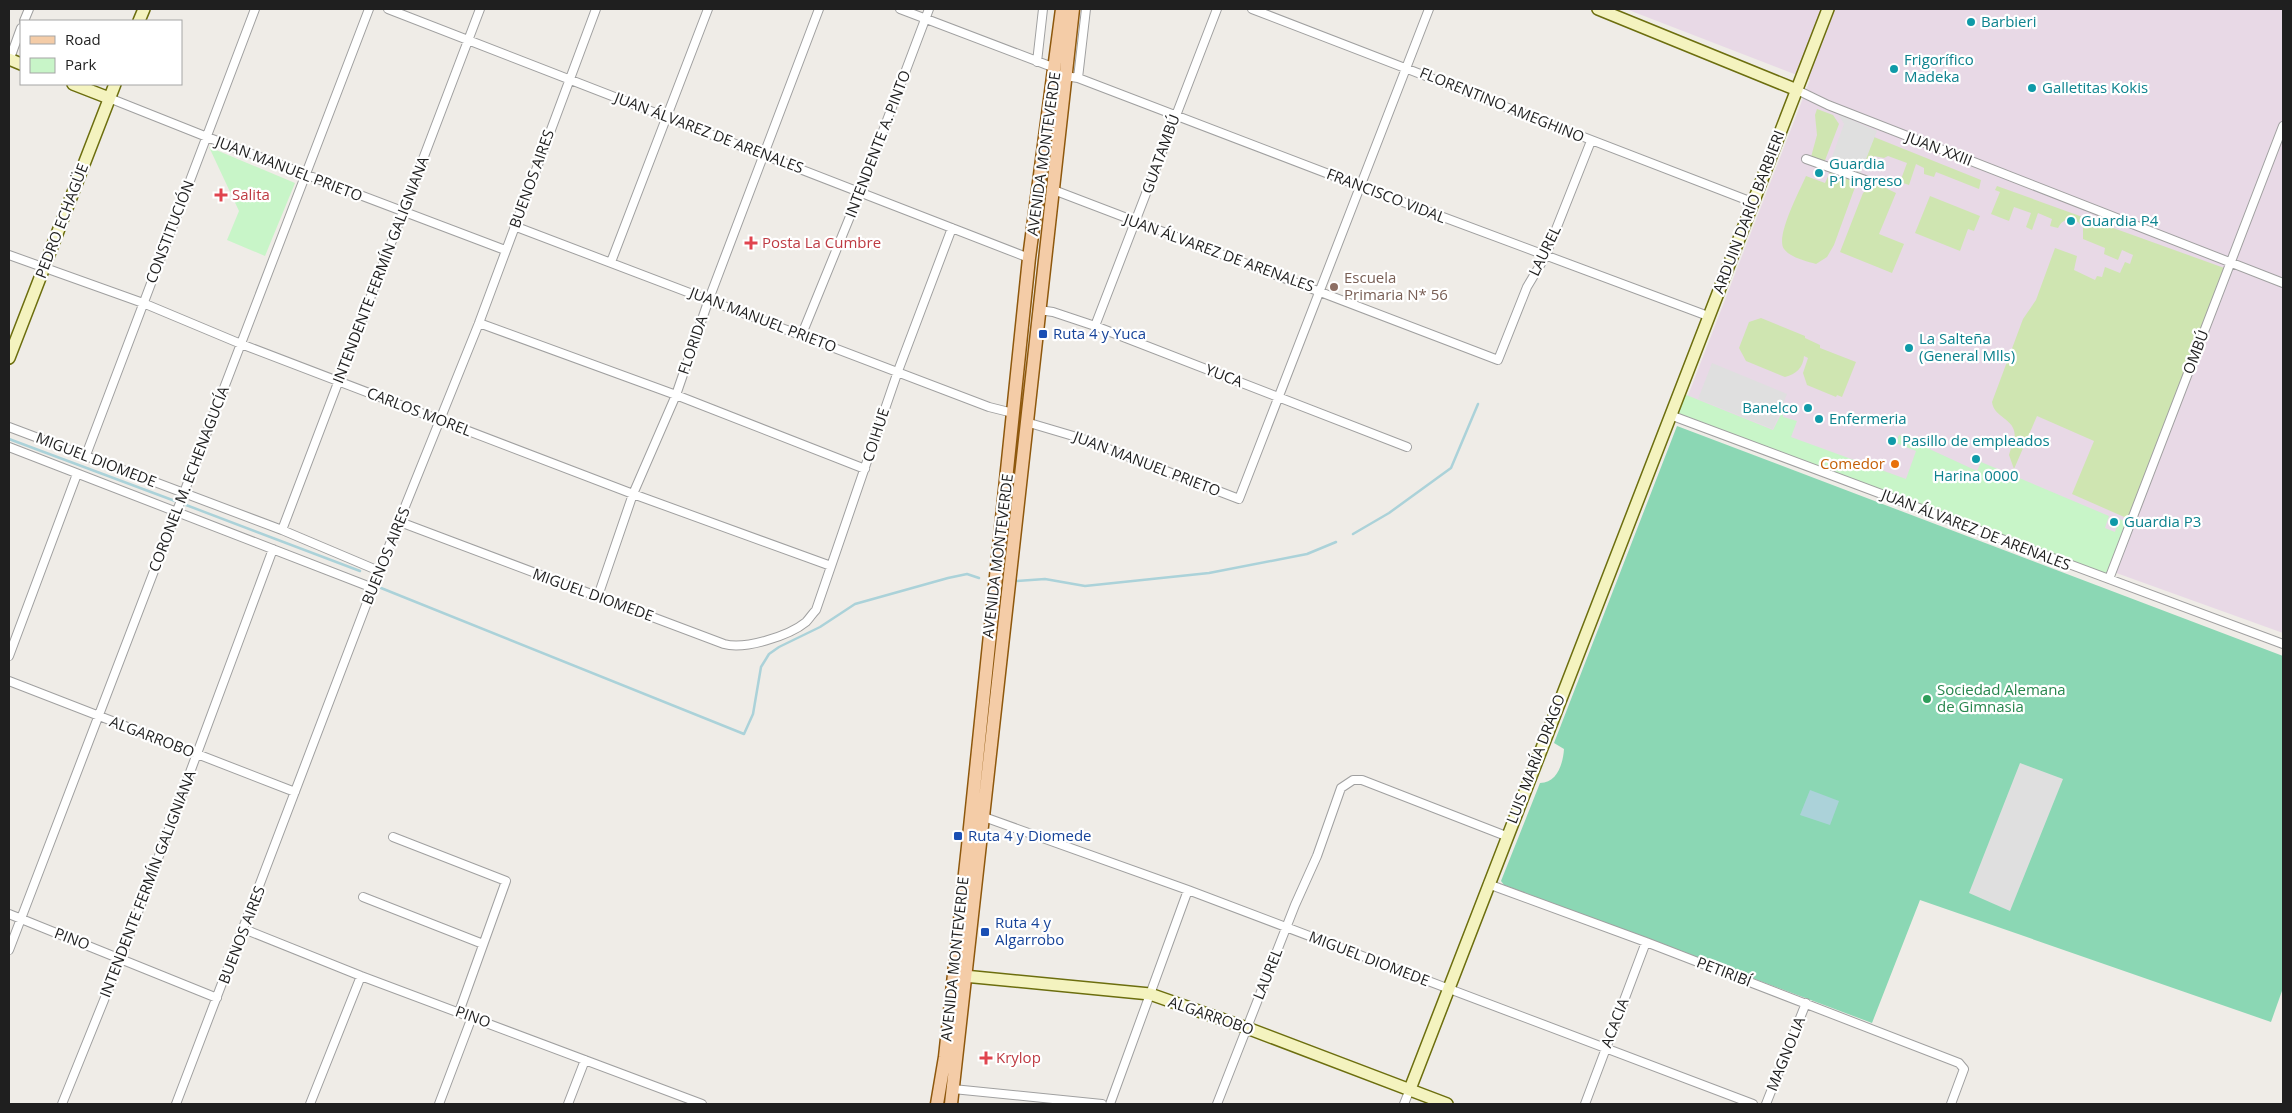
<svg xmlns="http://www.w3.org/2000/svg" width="2292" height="1113" viewBox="0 0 2292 1113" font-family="'Open Sans',sans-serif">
<rect width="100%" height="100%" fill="#efece7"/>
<!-- industrial -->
<path fill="#e8d9e6" d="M1626,9H2283V633L2108,570L1682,411L1810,80Z"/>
<!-- grass -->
<path fill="#cfe5b1" d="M1817,109L1833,115L1839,124L1824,163L1811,157L1817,135L1815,115Z
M1874,137L1981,180L1979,189L1936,172L1934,177L1924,174V168L1916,164L1909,185L1900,182L1907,163L1888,156L1884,158L1874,156L1871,166L1864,163Z
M1832,168L1858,179L1834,245L1827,257L1816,264C1806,261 1791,258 1784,249C1775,237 1800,190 1806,176L1825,183Z
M1875,183L1896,193L1879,234L1904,244L1892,273L1840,252L1863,193Z
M1997,186L2227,269L2131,520L2072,494L2094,441L2037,416L2014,469L2009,455C2010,450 2013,445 2014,440C2019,419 1994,419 1992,402L2023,319L2036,300L2055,248L2077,256L2074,270L2095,280L2097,276L2102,277L2105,267L2120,273L2125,262L2130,264L2133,255L2122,250L2118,260L2104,254L2105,248L2083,239V227C2075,217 2064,216 2058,228L2050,226L2052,219L2038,213L2032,230L2026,227L2031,213L2014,207L2009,221L1991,214L2000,192L1995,190Z
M1930,196L1980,216L1974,231L1968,229L1960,251L1915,233Z
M1761,318L1805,336V338L1820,345V348L1856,362L1842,397L1837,395L1836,397L1807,385L1803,373L1808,358L1804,356C1803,368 1796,374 1785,377L1746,361L1739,348L1749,322Z"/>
<!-- park -->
<path fill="#c8f5c8" d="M209,147L295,183L265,256L227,240L239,211Z
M1684,394L1773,430L1781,414L1783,415V417L1797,421L1791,437L1906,479L1916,451L1896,443L1899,435L1977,471L1981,462L2109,516L2105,528L2115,532L2119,519L2127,522L2107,578L1676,414Z"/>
<!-- pitch -->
<path fill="#8bd7b4" d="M1677,426L2283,656V988L2271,1022L1920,900L1872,1023L1504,885L1501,881L1540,783C1557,783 1563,764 1564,749L1554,743Z"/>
<!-- parking -->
<path fill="#dfdfdf" d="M1838,114L1877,131L1859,177L1829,165L1844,124Z
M1712,363L1787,394L1773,429L1698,399Z
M2020,763L2063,779L2010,911L1969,893Z"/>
<!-- water -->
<path fill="#abd2d9" d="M1810,790L1839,801L1830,825L1800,815Z"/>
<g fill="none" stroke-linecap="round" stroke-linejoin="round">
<!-- stream -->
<path stroke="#abd2d9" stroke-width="2.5" d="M9,439L175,501
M186,505L360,571
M1353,534L1389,513L1451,468L1478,404
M1017,581L1045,579L1085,586L1209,573L1307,554L1336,542
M381,588L744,734L753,714L761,667L769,654L779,647L820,627L855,604L948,578L967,574L979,578"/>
<defs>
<path id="street" d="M388,9L1029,258
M900,9L1055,68
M1252,9L1752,202
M24,21L29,9
M9,61L21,28
M1037,62L1043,9
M1065,76L1078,78L1360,186L1708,316
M1078,78L1086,9
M1797,90L1828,105L2283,283
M109,98L207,137L505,250
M1806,159L1868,181
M1051,189L1498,360L1527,287L1545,257L1591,141
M514,226L989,407L1013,413
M9,255L143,303L241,344L633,494L831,566
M611,262L708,9
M1039,310L1053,312L1095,326L1407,447
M479,323L676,395L865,469
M1095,326L1217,9
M802,334L860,192L929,9
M1670,415L2283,644
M1026,422L1080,438L1239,499L1429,9
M9,427L282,530L379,571
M9,447L373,588
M86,455L255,9
M400,522L724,644C744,650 789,636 806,622C809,619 812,614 816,610L898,371L952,228
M282,530L480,9
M2109,579L2283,126
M598,596L633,494L676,395L709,299L819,9
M9,656L77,474
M9,681L295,792
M984,817L1188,890L1753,1104
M393,837L506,881L459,1012
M1488,884L1646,942L1959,1063L1964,1069L1951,1104
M363,897L483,944
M9,914L217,998
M244,929L361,976L702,1104
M9,950L369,9
M953,1089L1102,1104
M62,1104L121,958L273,549
M176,1104L379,571L479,323L596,9
M310,1104L361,976
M439,1104L472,1017
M568,1104L585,1060
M1110,1104L1188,890
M1217,1104L1295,905L1317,856L1341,788L1353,780H1362L1506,836
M1404,1104L1410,1089
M1585,1104L1646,942
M1766,1104L1806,1003"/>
<path id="secondary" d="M1598,9L1797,90
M139,21L144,9
M9,59L21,64
M73,84L109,98
M9,358L115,84
M964,976L1150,994L1247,1028L1447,1104
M1410,1089L1828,9"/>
<path id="primary" d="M937,1104L945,1057L969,837L1029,258L1062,9
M951,1104L1073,9"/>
</defs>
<!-- street casing -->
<use href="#street" stroke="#a0a0a0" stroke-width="10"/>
<!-- secondary casing -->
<use href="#secondary" stroke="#6c6e0e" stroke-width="14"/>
<!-- primary casing -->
<use href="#primary" stroke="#8e580d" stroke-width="15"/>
<!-- street -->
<use href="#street" stroke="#fff" stroke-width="8"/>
<!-- secondary -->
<use href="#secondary" stroke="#f4f3bf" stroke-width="11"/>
<!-- primary -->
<use href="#primary" stroke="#f4cca7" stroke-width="12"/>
</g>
<!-- markers -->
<g fill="#0f9aa8" stroke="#fff" stroke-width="2">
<circle cx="1971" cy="22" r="5"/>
<circle cx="1894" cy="69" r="5"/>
<circle cx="2032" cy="88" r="5"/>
<circle cx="1819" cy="173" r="5"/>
<circle cx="2071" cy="221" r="5"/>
<circle cx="1909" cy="348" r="5"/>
<circle cx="1808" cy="408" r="5"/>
<circle cx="1819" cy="419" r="5"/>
<circle cx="1892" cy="441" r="5"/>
<circle cx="1976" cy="459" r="5"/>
<circle cx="2114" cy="522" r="5"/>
</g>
<g fill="#e0444e" stroke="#fff" stroke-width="2">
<path d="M218.5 187.5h5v5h5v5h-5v5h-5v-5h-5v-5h5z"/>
<path d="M748.5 235.5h5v5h5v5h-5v5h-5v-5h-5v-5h5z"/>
<path d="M983.5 1050.5h5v5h5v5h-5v5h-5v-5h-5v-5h5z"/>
</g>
<circle fill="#8d6e63" stroke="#fff" stroke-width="2" cx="1334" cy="287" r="5"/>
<g fill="#1a4fb4" stroke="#fff" stroke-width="2">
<rect x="1038" y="329" width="10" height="10" rx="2.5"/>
<rect x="953" y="831" width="10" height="10" rx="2.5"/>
<rect x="980" y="927" width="10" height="10" rx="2.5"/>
</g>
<circle fill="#e8710a" stroke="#fff" stroke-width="2" cx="1895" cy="464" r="5"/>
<circle fill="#2e9e5b" stroke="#fff" stroke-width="2" cx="1927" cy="699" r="5"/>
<g text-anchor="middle" stroke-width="4.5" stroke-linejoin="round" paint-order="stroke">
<!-- culture labels -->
<g font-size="15" fill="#0d838f" stroke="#fff" text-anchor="start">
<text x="1981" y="27">Barbieri</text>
<text x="1904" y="65">Frigorífico<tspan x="1904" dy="17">Madeka</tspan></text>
<text x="2042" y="93">Galletitas Kokis</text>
<text x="1829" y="169">Guardia<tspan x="1829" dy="17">P1 ingreso</tspan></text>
<text x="2081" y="226">Guardia P4</text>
<text x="1919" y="344">La Salteña<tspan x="1919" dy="17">(General Mlls)</tspan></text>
<text x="1798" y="413" text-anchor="end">Banelco</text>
<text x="1829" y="424">Enfermeria</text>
<text x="1902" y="446">Pasillo de empleados</text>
<text x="1976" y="481" text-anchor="middle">Harina 0000</text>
<text x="2124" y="527">Guardia P3</text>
</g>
<!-- street labels -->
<g font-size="15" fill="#1f1f1f" stroke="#fff">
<text transform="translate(1502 105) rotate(22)" y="5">FLORENTINO AMEGHINO</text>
<text transform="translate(709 133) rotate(21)" y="5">JUAN ÁLVAREZ DE ARENALES</text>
<text transform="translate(878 144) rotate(-69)" y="5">INTENDENTE A. PINTO</text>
<text transform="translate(1939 149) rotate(21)" y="5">JUAN XXIII</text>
<text transform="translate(1044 154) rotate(-82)" y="5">AVENIDA MONTEVERDE</text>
<text transform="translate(1161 154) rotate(-70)" y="5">GUATAMBÚ</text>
<text transform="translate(289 169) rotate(21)" y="5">JUAN MANUEL PRIETO</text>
<text transform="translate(532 179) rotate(-70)" y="5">BUENOS AIRES</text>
<text transform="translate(1386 196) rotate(21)" y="5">FRANCISCO VIDAL</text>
<text transform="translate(1749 212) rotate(-69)" y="5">ARDUIN DARÍO BARBIERI</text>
<text transform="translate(62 221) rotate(-69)" y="5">PEDRO ECHAGÜE</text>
<text transform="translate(170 232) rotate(-69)" y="5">CONSTITUCIÓN</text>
<text transform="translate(1545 251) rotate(-64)" y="5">LAUREL</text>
<text transform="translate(1219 253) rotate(20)" y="5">JUAN ÁLVAREZ DE ARENALES</text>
<text transform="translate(381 270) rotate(-69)" y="5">INTENDENTE FERMÍN GALIGNIANA</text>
<text transform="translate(763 320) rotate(21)" y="5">JUAN MANUEL PRIETO</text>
<text transform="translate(693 345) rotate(-71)" y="5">FLORIDA</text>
<text transform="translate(2196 352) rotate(-69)" y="5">OMBÚ</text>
<text transform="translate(1224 376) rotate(21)" y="5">YUCA</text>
<text transform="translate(419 412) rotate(21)" y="5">CARLOS MOREL</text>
<text transform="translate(876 435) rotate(-72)" y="5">COIHUE</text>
<text transform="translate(96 460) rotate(21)" y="5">MIGUEL DIOMEDE</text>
<text transform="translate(1147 464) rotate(21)" y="5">JUAN MANUEL PRIETO</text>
<text transform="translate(189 479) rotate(-69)" y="5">CORONEL M. ECHENAGUCÍA</text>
<text transform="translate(1976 530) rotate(21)" y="5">JUAN ÁLVAREZ DE ARENALES</text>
<text transform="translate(386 556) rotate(-68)" y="5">BUENOS AIRES</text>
<text transform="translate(998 556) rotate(-83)" y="5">AVENIDA MONTEVERDE</text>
<text transform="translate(593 595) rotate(20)" y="5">MIGUEL DIOMEDE</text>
<text transform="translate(152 737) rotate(21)" y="5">ALGARROBO</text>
<text transform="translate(1536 759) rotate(-69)" y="5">LUIS MARÍA DRAGO</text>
<text transform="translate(148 884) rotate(-69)" y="5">INTENDENTE FERMÍN GALIGNIANA</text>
<text transform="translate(242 935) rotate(-69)" y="5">BUENOS AIRES</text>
<text transform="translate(72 939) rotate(21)" y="5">PINO</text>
<text transform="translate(955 959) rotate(-84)" y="5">AVENIDA MONTEVERDE</text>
<text transform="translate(1369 959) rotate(21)" y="5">MIGUEL DIOMEDE</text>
<text transform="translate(1724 972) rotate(21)" y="5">PETIRIBÍ</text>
<text transform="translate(1268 974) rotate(-68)" y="5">LAUREL</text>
<text transform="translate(1211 1016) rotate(19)" y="5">ALGARROBO</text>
<text transform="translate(473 1017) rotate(20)" y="5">PINO</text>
<text transform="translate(1615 1023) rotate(-69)" y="5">ACACIA</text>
<text transform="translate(1786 1054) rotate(-68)" y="5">MAGNOLIA</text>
</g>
<!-- health labels -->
<g font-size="15" fill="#be3a42" stroke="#fff" text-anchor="start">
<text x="232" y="200">Salita</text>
<text x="762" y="248">Posta La Cumbre</text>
<text x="996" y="1063">Krylop</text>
</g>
<!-- education labels -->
<g font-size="15" fill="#785e54" stroke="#fff" text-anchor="start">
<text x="1344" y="283">Escuela<tspan x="1344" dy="17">Primaria N* 56</tspan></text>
</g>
<!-- transit labels -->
<g font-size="15" fill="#164399" stroke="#fff" text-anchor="start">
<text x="1053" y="339">Ruta 4 y Yuca</text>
<text x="968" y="841">Ruta 4 y Diomede</text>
<text x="995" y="928">Ruta 4 y<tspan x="995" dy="17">Algarrobo</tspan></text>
</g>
<!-- food labels -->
<g font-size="15" fill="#c56008" stroke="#fff" text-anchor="end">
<text x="1885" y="469">Comedor</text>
</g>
<!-- leisure labels -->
<g font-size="15" fill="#27864d" stroke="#fff" text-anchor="start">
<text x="1937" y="695">Sociedad Alemana<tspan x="1937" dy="17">de Gimnasia</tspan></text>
</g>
</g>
<!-- border -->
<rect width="2292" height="1113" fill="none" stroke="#1f1f1f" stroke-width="20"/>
<!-- legend -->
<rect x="20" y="20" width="162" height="65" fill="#ffffff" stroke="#a5a5a5"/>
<rect x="30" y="36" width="25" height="8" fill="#f4cca7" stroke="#a5a5a5"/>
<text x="65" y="45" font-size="15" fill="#1f1f1f">Road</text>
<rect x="30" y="58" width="25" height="15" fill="#c8f5c8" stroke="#a5a5a5"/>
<text x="65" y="70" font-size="15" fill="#1f1f1f">Park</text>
</svg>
